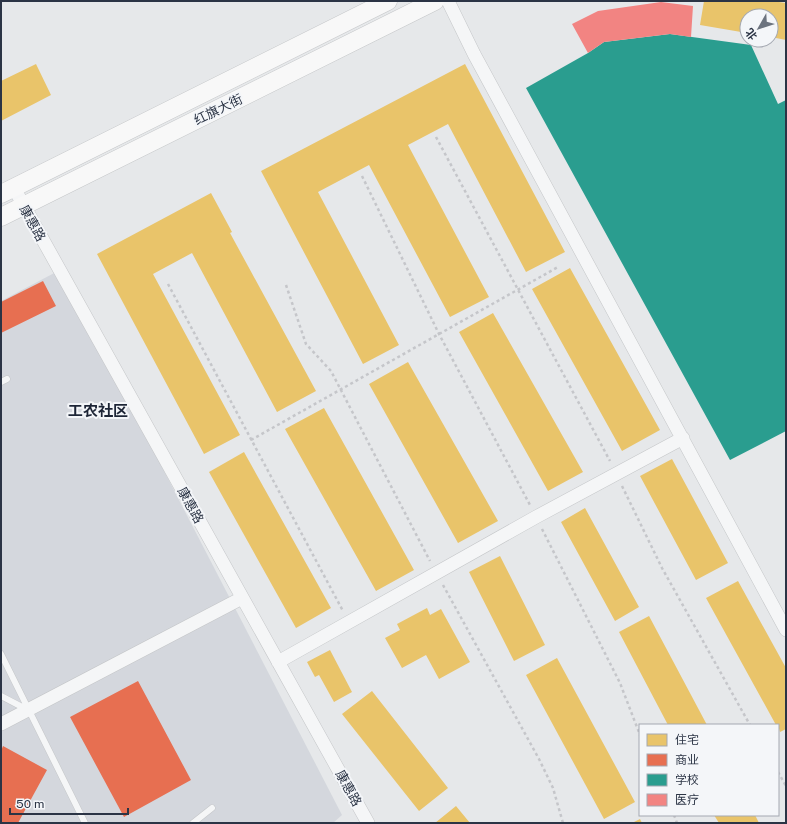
<svg xmlns="http://www.w3.org/2000/svg" width="787" height="824" viewBox="0 0 787 824" font-family="'Public Sans','Noto Sans SC',sans-serif">
<rect width="100%" height="100%" fill="#e6e8ea"/>
<!-- built -->
<path fill="#d4d7dd" d="M60,270L342,815L333,823H1V301Z"/>
<!-- homes -->
<path fill="#e9c46a" d="M704,1H772L786,3V40L771,37V16H747V33L700,25Z
M36,64L51,95L1,121V81Z
M465,64L565,252L526,272L448,124L408,145L489,297L450,317L369,165L318,192L399,345L363,364L261,171Z
M211,193L232,232L230,233L316,391L277,412L192,253L153,274L240,435L204,454L97,254Z
M570,268L660,430L622,451L532,289Z
M493,313L583,472L548,491L459,332Z
M408,362L498,521L458,543L369,384Z
M324,408L414,570L376,591L285,429Z
M244,452L331,608L296,628L209,472Z
M672,459L728,563L696,580L640,476Z
M585,508L639,607L615,621L561,522Z
M500,556L545,645L514,661L469,572Z
M738,581L786,668V729L780,732L778,725H776L706,598Z
M427,608L430,615L441,609L470,662L439,679L426,655L402,668L385,638L400,630L397,624Z
M649,616L707,725H668L619,632Z
M330,650L352,692L334,702L319,675L315,677L307,662Z
M557,658L635,802L604,819L526,675Z
M372,691L448,788L419,811L342,714Z
M456,806L470,823H435Z
M714,815H755L759,823H719Z
M640,819L642,823H632Z"/>
<!-- shops -->
<path fill="#e76f51" d="M43,281L56,306L1,333V302Z
M138,681L191,780L124,817L70,717Z
M3,746L47,770L18,823H1V751Z"/>
<!-- schools -->
<path fill="#2a9d8f" d="M670,34L751,45L778,104L786,100V431L730,460L526,88L588,53L604,42Z"/>
<!-- health -->
<path fill="#f28482" d="M661,2L693,6L691,37L670,34L604,42L588,53L572,24L598,11Z"/>
<g fill="none" stroke-linecap="round" stroke-linejoin="round">
<defs>
<path id="lane" d="M1,382L7,379
M1,654L85,823
M1,696L26,709
M193,823L212,808"/>
<path id="street" d="M448,1L474,54L786,630
M14,188L368,823
M278,662L536,517L683,438
M1,724L242,598"/>
<path id="secondary" d="M1,194L388,1
M1,217L435,1"/>
</defs>
<!-- lane casing -->
<use href="#lane" stroke="#c4c6c8" stroke-width="7"/>
<!-- street casing -->
<use href="#street" stroke="#c4c6c8" stroke-width="14"/>
<!-- secondary casing -->
<use href="#secondary" stroke="#c4c6c8" stroke-width="19"/>
<!-- path -->
<path stroke="#c5c6ca" stroke-width="2.5" stroke-dasharray="3 3" stroke-linecap="butt" d="M436,137L610,461
M362,176L439,334L530,505
M168,284L343,611
M286,285L306,344L331,371L430,561
M251,440L558,267
M622,486L662,568L750,725
M542,529L620,683L640,735
M443,585L539,759L553,788L563,823
M778,772L786,786
M674,815L677,823"/>
<!-- lane -->
<use href="#lane" stroke="#f5f6f7" stroke-width="6"/>
<!-- street -->
<use href="#street" stroke="#f5f6f7" stroke-width="13"/>
<!-- secondary -->
<use href="#secondary" stroke="#f8f8f8" stroke-width="18"/>
</g>
<g text-anchor="middle" stroke-width="4" stroke-linejoin="round" paint-order="stroke">
<!-- street labels -->
<g font-size="13" fill="#2b3445" stroke="#f4f6f9">
<text transform="translate(218 109) rotate(-26)" y="5">红旗大街</text>
<text transform="translate(33 223) rotate(61)" y="5">康惠路</text>
<text transform="translate(191 505) rotate(61)" y="5">康惠路</text>
<text transform="translate(349 788) rotate(61)" y="5">康惠路</text>
</g>
<!-- quarter labels -->
<g font-size="15" font-weight="bold" fill="#1d2536" stroke="#f4f6f9">
<text x="98" y="416">工农社区</text>
</g>
</g>
<!-- border -->
<rect width="787" height="824" fill="none" stroke="#2b3445" stroke-width="4"/>
<!-- legend -->
<rect x="639" y="724" width="140" height="92" fill="#f4f6f9" stroke="#a4a8b1"/>
<rect x="647" y="734" width="20" height="12" fill="#e9c46a" stroke="#a4a8b1"/>
<text x="675" y="744" font-size="12" fill="#2b3445">住宅</text>
<rect x="647" y="754" width="20" height="12" fill="#e76f51" stroke="#a4a8b1"/>
<text x="675" y="764" font-size="12" fill="#2b3445">商业</text>
<rect x="647" y="774" width="20" height="12" fill="#2a9d8f" stroke="#a4a8b1"/>
<text x="675" y="784" font-size="12" fill="#2b3445">学校</text>
<rect x="647" y="794" width="20" height="12" fill="#f28482" stroke="#a4a8b1"/>
<text x="675" y="804" font-size="12" fill="#2b3445">医疗</text>
<!-- north arrow -->
<g transform="translate(759 28) rotate(231)"><circle r="19" fill="#f4f6f9" stroke="#a4a8b1"/>
<path d="M0-3L7 15L0 10L-7 15Z" fill="#6c737f"/>
<text y="-6" font-size="11" font-weight="bold" text-anchor="middle" fill="#2b3445">北</text>
</g>
<!-- scale -->
<path d="M10 808v6h118v-6" fill="none" stroke="#2b3445" stroke-width="2"/>
<text x="16" y="808" font-size="12" fill="#2b3445" stroke="#f4f6f9" stroke-width="3" paint-order="stroke">50 m</text>
</svg>
